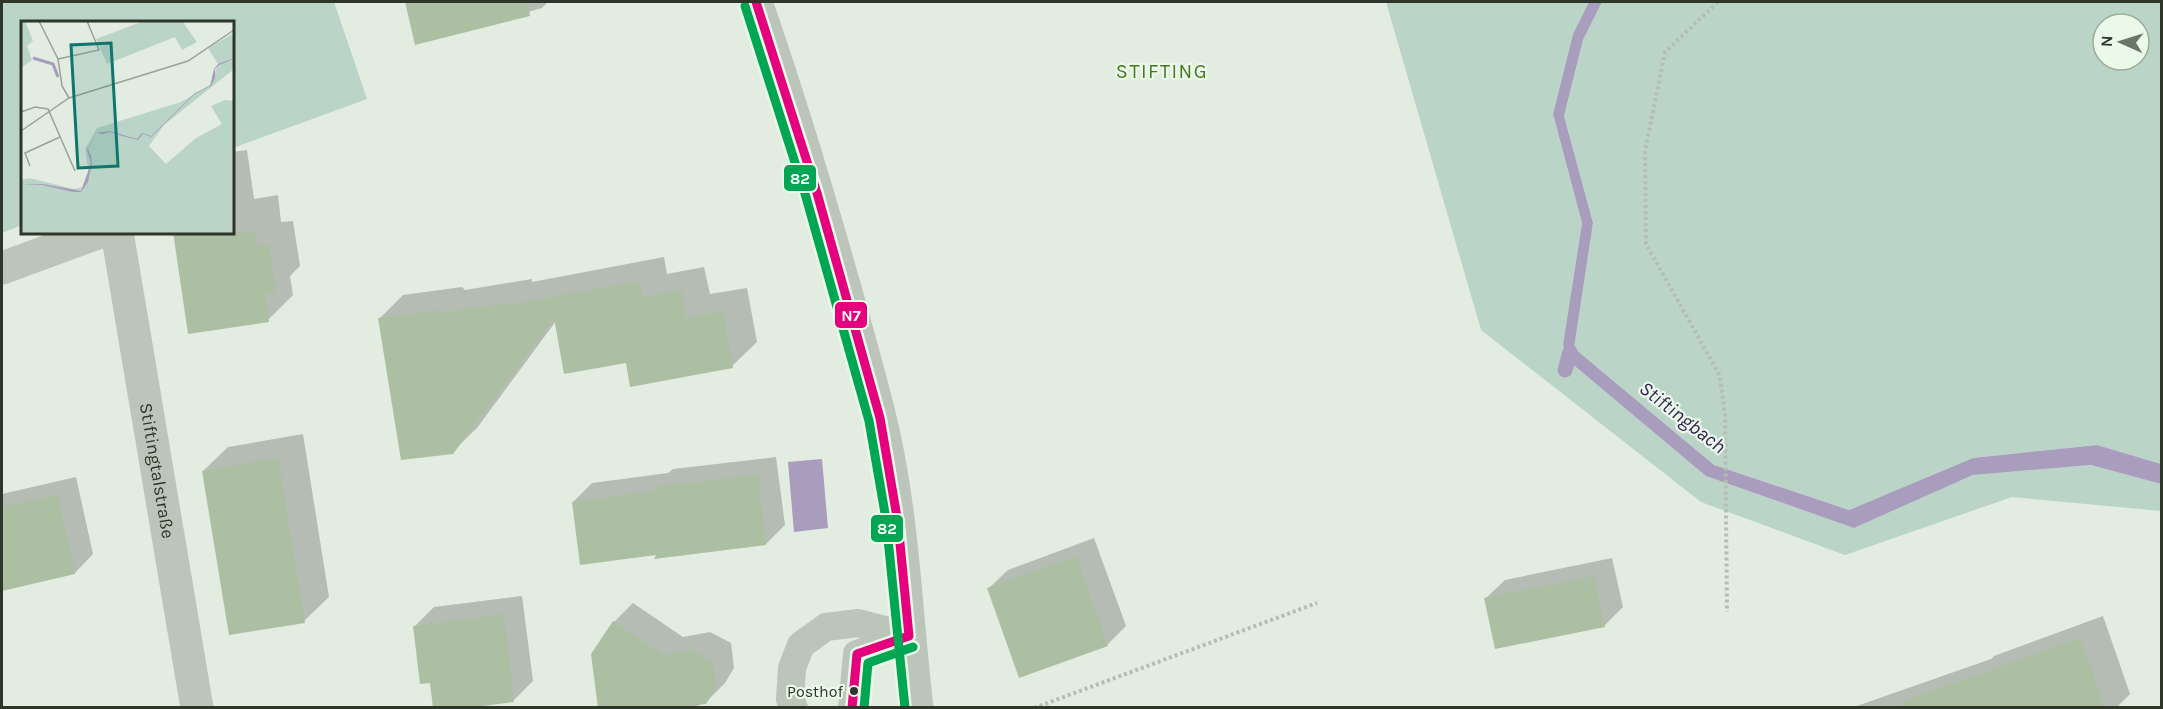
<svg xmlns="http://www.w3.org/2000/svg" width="2163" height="709" viewBox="0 0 2163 709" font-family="Karla,sans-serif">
<rect width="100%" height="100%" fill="#e2ece0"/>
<!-- green -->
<path fill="#bbd4c8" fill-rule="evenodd" d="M2,2H334L367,99L233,148L232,22H22V225L2,233Z
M1386,2H1589L1573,34L1553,114L1582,223L1563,346L1706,476L1854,528L1973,475L2091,465L2161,484V511L2012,497L1845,555L1701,502L1481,330Z
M1602,2H2161V464L2097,445L1973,458L1849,510L1714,465L1574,348L1593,223L1564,116L1583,40ZM2103,24H2139V60H2103Z"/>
<!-- water -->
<path fill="#a89dbd" d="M1589,2H1602L1583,40L1564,116L1593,223L1574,348L1714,465L1849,510L1973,458L2097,445L2161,464V484L2091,465L1973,475L1854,528L1706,476L1569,361L1563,345L1582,223L1553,114L1573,34Z
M822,459L828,528L794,532L788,462Z"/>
<!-- shadow -->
<path fill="#0003" d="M406,2H548L542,8L416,43Z
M247,150L254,199L278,195L281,222L293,221L300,266L290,276L293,295L268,320L232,232V152Z
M664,257L667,274L704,267L710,294L747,288L757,342L732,366L627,361L556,321L477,428L452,452L379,319L403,295L462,287L465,290L532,279V282Z
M303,434L329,597L304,621L203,471L228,447Z
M776,457L785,525L766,544L660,553L573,502L592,483L668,473L673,469Z
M76,477L93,554L75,573L2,589V494Z
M1094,538L1126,626L1107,645L989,588L1008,570Z
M1612,558L1623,607L1604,626L1486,598L1505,580Z
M522,596L533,681L514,700L432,681L415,626L434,607Z
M633,603L683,637L710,632L731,643L734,668L725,683L706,702L693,708H599L593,654L614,622Z
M2103,616L2130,694L2116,708H1851L1991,659L1994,656Z"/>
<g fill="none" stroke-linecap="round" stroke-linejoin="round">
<!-- stream -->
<path stroke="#a89dbd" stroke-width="15" d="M1565,370L1570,352"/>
</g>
<!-- building -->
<path fill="#adbfa2" d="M405,2H528L530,16L415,45Z
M173,232H255L257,246L269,245L276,292L265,293L269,322L188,334Z
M640,281L643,297L681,290L686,318L723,311L733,368L630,387L626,363L564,374L554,318L453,454L401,460L378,318L437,310L440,313L508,303V305Z
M278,458L305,623L229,635L202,471Z
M758,475L766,545L654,559L656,555L580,565L572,502L653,491V487Z
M58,495L75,574L2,591V507Z
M1076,556L1108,646L1019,678L987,588Z
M1594,576L1605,627L1495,649L1484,598Z
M504,614L514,702L468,708H433L430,683L420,684L413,626Z
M613,621L664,655L691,650L713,662L716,688L706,704L670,708H598L591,654Z
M2080,638L2105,708H1903L1902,702Z"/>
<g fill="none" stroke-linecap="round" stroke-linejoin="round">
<!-- path -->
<path stroke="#b4beb2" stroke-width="4" stroke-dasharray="3 3" stroke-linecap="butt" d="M1718,2L1665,52L1645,151L1646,244L1720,376L1725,416L1727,612
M1034,708L1317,603"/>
<!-- service -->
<path stroke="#bbc5b9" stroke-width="28" d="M794,708L790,699L792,668L801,645L826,627L858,623L909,636
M852,708L857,654L909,636"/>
<!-- minor -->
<g stroke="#bbc5b9" stroke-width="33">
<path id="s1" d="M117,232L197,708"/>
<path d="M2,268L100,232"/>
</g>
<!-- tertiary -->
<path stroke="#bbc5b9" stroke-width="33" d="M756,2C791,103 822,206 851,310C864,358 879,406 888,455C904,538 907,623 917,708"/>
<defs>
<path id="bus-1" d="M756,2L817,193L880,418L898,523L909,636
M852,708L857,654L909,636"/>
<path id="bus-2" d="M745,6L806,197L869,421L886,519L905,708
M864,708L868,663L913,647"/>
</defs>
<!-- bus-1 casing -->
<use href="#bus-1" stroke="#eaf9e8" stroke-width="14"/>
<!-- bus-2 casing -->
<use href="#bus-2" stroke="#eaf9e8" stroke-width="14"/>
<!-- bus-1 -->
<use href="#bus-1" stroke="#e5007d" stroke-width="9"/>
<!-- bus-2 -->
<use href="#bus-2" stroke="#00a651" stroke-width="9"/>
</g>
<!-- markers -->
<circle fill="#2d3628" stroke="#eaf9e8" stroke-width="2" cx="854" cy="691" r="5"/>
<g text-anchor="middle" stroke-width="4.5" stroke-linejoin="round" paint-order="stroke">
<!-- bus labels -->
<g font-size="16" fill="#2d3628" stroke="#eaf9e8" text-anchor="end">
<text x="843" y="697">Posthof</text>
</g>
<!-- street labels -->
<g font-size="18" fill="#2d3628" stroke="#eaf9e8">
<text dy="6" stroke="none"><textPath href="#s1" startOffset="242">Stiftingtalstraße</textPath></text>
</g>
<!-- neighbourhood labels -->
<g font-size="20" letter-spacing="1.5" fill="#457820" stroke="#eaf9e8">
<text x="1162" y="78">STIFTING</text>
</g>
<!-- water labels -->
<g font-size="20" font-style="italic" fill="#351e57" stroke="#eaf9e8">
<text transform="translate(1683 417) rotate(38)" y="7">Stiftingbach</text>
</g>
</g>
<!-- overview -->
<g transform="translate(21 21)">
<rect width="213" height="213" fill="#e2ece0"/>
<path d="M0,0H4L12,20L6,25L11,39L0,47ZM123,0H161L176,21L161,29L154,16L86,43L75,18ZM213,12V48L143,104L128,125L145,143L175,117L201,103L190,85L204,79L213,80V213H0V159L8,157L53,168L62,166L68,153L64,128L76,107L160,81L190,63L197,43L187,27Z" fill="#bbd4c8"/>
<path d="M213,37L206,41L198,44L194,48V57L190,65L174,73L130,116L122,113L117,119L101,115L89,111L82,113L75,112L67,128L70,135L71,142L67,161L60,171H52L21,164H0L22,163L60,170L70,142L66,129L75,112L89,110L116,118L121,112L130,115L174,72L189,65L193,48L197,43Z" fill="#a89dbd"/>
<path fill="none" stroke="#a89dbd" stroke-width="3" d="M12,37L32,43L37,56"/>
<path fill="none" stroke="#9aa396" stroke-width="1.5" d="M18,0L37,38L41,65L48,77M37,38L78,29L66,0M0,91L14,86L27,88L54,150M0,110L48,77L167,40L213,9M9,145L4,132L39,116"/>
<path fill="#0f766e" fill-opacity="0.15" stroke="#0f766e" stroke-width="3" d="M90,22L97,145L57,147L50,24Z"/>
<rect width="213" height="213" fill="none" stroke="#2d3628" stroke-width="3"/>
</g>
<g stroke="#eaf9e8" stroke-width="2">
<rect x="783" y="164" width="34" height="28" rx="6" fill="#00a651"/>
<rect x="834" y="301" width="34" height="28" rx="6" fill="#e5007d"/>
<rect x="870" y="514" width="34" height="29" rx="6" fill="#00a651"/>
</g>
<g font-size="16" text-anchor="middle" font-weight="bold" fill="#fff">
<text x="800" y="184">82</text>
<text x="851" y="321">N7</text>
<text x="887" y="534">82</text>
</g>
<!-- border -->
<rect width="2163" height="709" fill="none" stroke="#2d3628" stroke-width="6"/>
<!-- north arrow -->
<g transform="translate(2121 42) rotate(273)"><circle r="28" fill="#eaf9e8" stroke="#9eab9b" stroke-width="1.5"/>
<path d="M0-4.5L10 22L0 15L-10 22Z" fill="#6c7668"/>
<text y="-9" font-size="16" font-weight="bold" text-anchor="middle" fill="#2d3628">N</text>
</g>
</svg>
